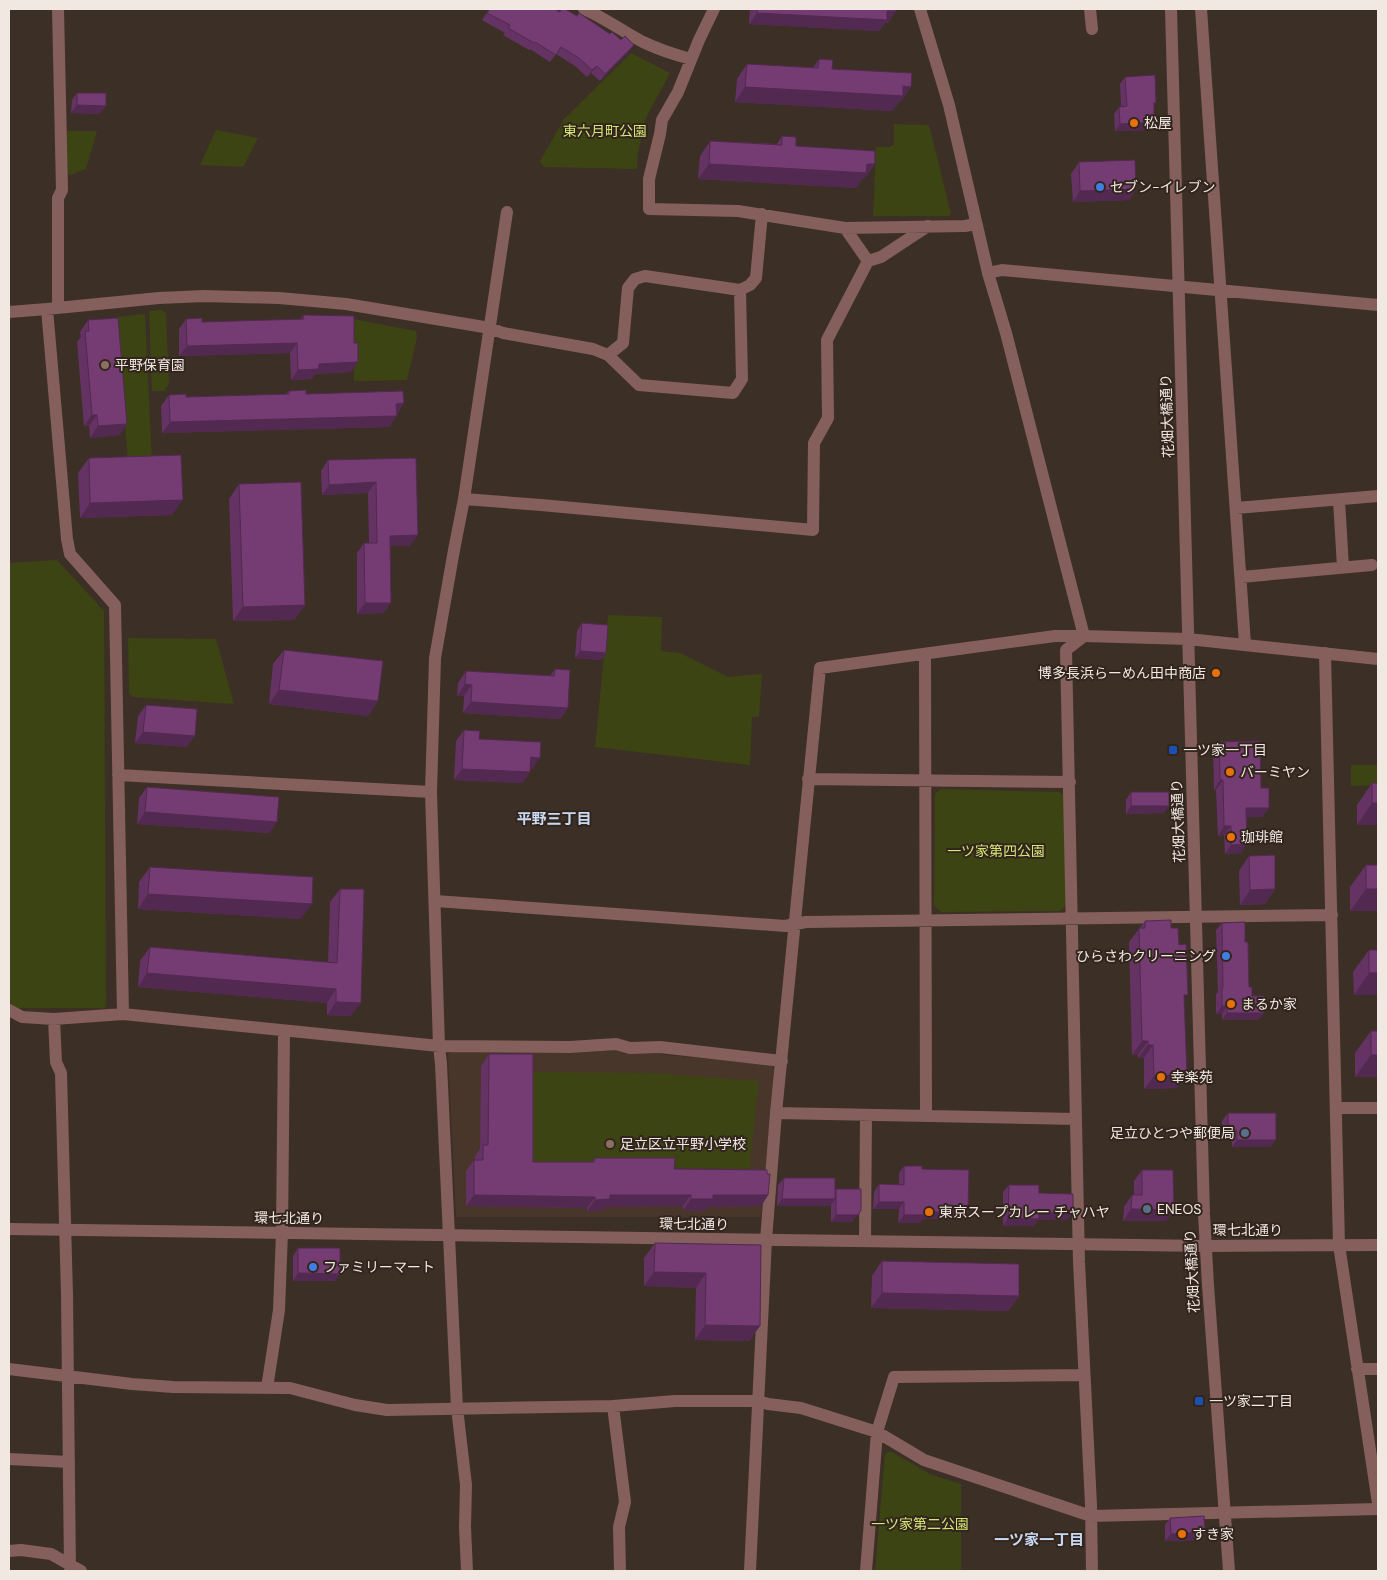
<svg xmlns="http://www.w3.org/2000/svg" width="1387" height="1580" viewBox="0 0 1387 1580" font-family="'DM Sans','Noto Sans JP',sans-serif">
<rect width="100%" height="100%" fill="#3c2f26"/>
<!-- built -->
<path fill="#49362a" d="M615,1050L771,1065L775,1070L761,1217H456L448,1055L452,1051L576,1053Z"/>
<!-- green -->
<path fill="#3d4413" d="M631,53L670,73L646,118L638,152L637,169L544,167L540,161L564,119Z
M894,124L929,125L951,214L949,216H873L876,147H890L894,144Z
M216,130L258,138L243,167L200,165Z
M67,131H97L86,169L71,175L67,173Z
M161,310L166,313L169,384L164,391H152L149,311Z
M145,314L152,461L128,462L117,317Z
M353,319L416,331L417,337L407,380L354,381Z
M57,560L104,611L106,1005L105,1008H18L9,1004V563Z
M608,615L662,617L661,651L680,653L728,677L762,674L759,717H752L750,765L595,747Z
M128,638L216,639L234,704L133,697L129,693Z
M1351,765H1378V785L1351,786Z
M941,789L1059,792L1065,796L1066,905L1060,911L941,912L934,906L935,794Z
M531,1072L651,1073L759,1081L749,1169L531,1165Z
M890,1451L932,1475L961,1484V1571H875L885,1454Z"/>
<g fill="none" stroke-linecap="round" stroke-linejoin="round">
<!-- minor -->
<path stroke="#855f5c" stroke-width="12" d="M584,9C605,18 623,32 643,42C658,49 675,55 691,59
M714,9L699,40L678,92L662,120L660,134L649,179V209L738,211L845,228L965,226L976,224
M1090,9L1092,29
M1201,9L1245,644
M868,261L881,257L928,226
M988,273L1002,270L1378,305
M58,308V198L62,190L58,9
M47,309L67,539L70,554L115,605L123,1014
M9,312L47,309L159,298L204,296L279,298L346,304L490,328L503,333L593,349L608,355L639,385L733,393L742,379L740,290L750,285L756,278L762,214
M608,355L623,343L628,288L635,279L645,276L740,290
M464,499L541,505L813,530L814,443L828,418L827,340L868,261L845,228
M1339,500L1343,567
M1236,508L1378,496
M1241,577L1372,565
M1084,636L1066,650L1079,1262L1091,1505L1092,1571
M1325,653L1339,1245L1378,1503
M925,654L926,1116
M118,775L431,792
M808,779L1070,782
M435,901L785,926L806,922L1332,915
M9,1010L22,1017L54,1019L123,1014L439,1046L570,1047L616,1044L630,1048L660,1047L782,1061
M54,1019L56,1062L61,1073L67,1295L70,1571
M1336,1108H1378
M776,1113L1076,1119
M865,1241L866,1115
M9,1369L132,1384L173,1387L290,1388L355,1405L387,1410L613,1406L675,1401H759L768,1404L801,1408L877,1432L924,1460L1091,1516L1378,1509
M1357,1369H1378
M267,1388L279,1310L282,1233L284,1031
M613,1406L625,1502L619,1527L620,1571
M9,1459L69,1462
M9,1551L21,1550L51,1554L81,1571
M467,1571L465,1527L466,1485L457,1408L441,1064L439,1046L431,792L435,658L454,550L464,499L507,212
M750,1571L766,1240L776,1113L820,668L1055,636H1084
M866,1571L877,1432L894,1377L1084,1375"/>
<!-- tertiary -->
<path stroke="#855f5c" stroke-width="12" d="M920,9L949,105L988,273L1006,333L1084,636L1188,639L1378,659
M1171,9L1204,1214L1208,1285L1229,1571
M9,1229L1205,1246L1378,1245"/>
</g>
<!-- wall -->
<path fill="#653363" d="M489,9H554L559,12L561,9L629,52L600,81L591,73L587,77L575,66L556,54L550,62L530,49L529,50L503,35L505,33L482,20Z
M750,9H896V11L888,23H885L879,31L749,24Z
M819,59L832,69L901,102H899L892,111L735,102L737,79L747,64L813,68Z
M1125,77L1154,106L1149,130L1115,131L1114,114L1119,107H1121L1120,84Z
M77,93L100,114L71,113L72,100Z
M782,136L796,146L875,164L864,179H862L856,188L698,179L700,156L710,141L777,144Z
M1079,162L1136,189L1129,200L1073,202L1071,174Z
M303,315L351,372L315,374L312,379L291,380L290,353L179,356V329L186,319L202,322L301,319Z
M88,320L127,424L119,435L90,438L89,426H84L77,342L81,337L80,332Z
M289,391L306,394L404,403L389,427L162,433L161,406L169,395L186,397L286,394Z
M89,458L172,515L80,518L78,473Z
M416,458L410,546H390L391,603L383,613L357,614V553L364,543H369L368,493L322,495L321,471L328,460Z
M239,484L305,605L294,620L233,621L229,499Z
M582,623L606,653L601,660L575,658L577,631Z
M284,650L378,701L368,716L269,704L273,664Z
M555,669L568,708L560,719L463,713L464,696H457L458,683L466,671L550,676Z
M146,705L187,747L135,743L138,716Z
M464,730L532,769H530V772L522,783L454,780L456,741Z
M1219,742L1261,788L1269,808L1262,817H1247L1241,853L1225,854L1224,835L1218,836L1216,790H1214L1213,751Z
M1372,783L1378,825H1357V805Z
M147,787L277,822L269,833L137,824L139,798Z
M1131,792L1164,813L1126,814V800Z
M1249,856L1275,889L1265,904L1240,905L1239,871Z
M1366,865H1378V911H1350V887Z
M150,867L301,919L138,909L139,882Z
M340,889L351,1016L327,1015V1003L138,987L140,961L150,947L328,962L330,902Z
M1145,921L1171,928L1179,945L1184,1000L1177,1088L1144,1089V1058H1138V1055H1132L1129,942Z
M1222,923L1245,942L1249,987L1252,996L1264,1013L1258,1020H1222V1014H1216V994L1218,992L1216,930Z
M1369,950H1378V995H1354L1353,972Z
M1371,1031H1378V1077H1355V1053Z
M489,1054L533,1162H592L595,1158L674,1169L768,1195L761,1206L708,1207L705,1211L683,1210V1206L605,1207L602,1211H587V1208L466,1206V1171L474,1160H475V1156L480,1149L481,1066Z
M1228,1113L1271,1147H1232V1139L1222,1132V1121Z
M904,1166L922,1169L968,1210L963,1218H939L938,1219H922L920,1223H898L899,1209H873L874,1192L879,1184L899,1185V1173Z
M1142,1170L1174,1210L1166,1221H1123L1124,1207L1132,1195H1134V1181Z
M784,1178L835,1191L836,1189L852,1222H831V1205L830,1206H777L778,1185Z
M1009,1185L1039,1193L1067,1220H1038L1034,1226H1003V1192Z
M655,1243L761,1245L760,1326L749,1341L695,1340L696,1288L644,1286V1258Z
M298,1248L335,1281H293V1256Z
M882,1261L1019,1296L1008,1311L871,1308L872,1276Z
M1170,1518L1200,1540L1165,1541V1525Z"/>
<!-- shaded-wall -->
<path fill="#522950" d="M887,11H896L888,23H885L879,31L749,24L757,13Z
M634,45L629,52L600,81L605,74Z
M597,66L591,73L587,77L592,70Z
M903,86L911,87L901,102H899L892,111L735,102L745,87Z
M77,105L106,106L100,114L71,113Z
M1154,122L1149,130L1115,131L1120,124Z
M709,164H875L864,179H862L856,188L698,179Z
M1136,189L1129,200L1073,202L1080,191Z
M297,343L290,353L179,356L187,346Z
M358,362L351,372L315,374L312,379L291,380L298,370L319,364Z
M404,403L396,415V404Z
M92,415H97L89,426H84Z
M397,416L389,427L162,433L170,422Z
M127,424L119,435L90,438L98,426Z
M376,482L368,493L322,495L329,485Z
M183,500L172,515L80,518L90,503Z
M418,535L410,546H383L390,536Z
M365,603H391L383,613L357,614Z
M305,605L294,620L233,621L243,607Z
M580,651L606,653L601,660L575,658Z
M465,684L472,685L464,696H457Z
M279,690L378,701L368,716L269,704Z
M471,702L568,708L560,719L463,713Z
M143,732L195,736L187,747L135,743Z
M531,757L540,758L532,769H523Z
M462,769L530,772L522,783L454,780Z
M1220,780H1223L1216,790H1214Z
M1372,803H1378V825H1357Z
M1131,806H1169L1164,813L1126,814Z
M1246,808H1269L1262,817L1240,818Z
M145,812L277,822L269,833L137,824Z
M1224,826H1231L1224,835L1218,836Z
M1247,844L1241,853L1225,854L1231,845Z
M1275,889L1265,904L1240,905L1250,890Z
M1366,889H1378V911H1350Z
M148,894L312,904L301,919L138,909Z
M147,973L336,989L327,1003L138,987Z
M1369,973H1378V995H1354Z
M336,1002L361,1003L351,1016L327,1015Z
M1222,1006H1227L1222,1014H1216Z
M1227,1013H1264L1258,1020H1222Z
M1142,1041H1148L1138,1055H1132Z
M1148,1045H1153L1144,1058H1138Z
M1371,1055H1378V1077H1355Z
M1187,1075L1177,1088L1144,1089L1154,1076Z
M1237,1140H1276L1271,1147H1232Z
M474,1195L595,1197L587,1208L466,1206Z
M610,1195H691L683,1206L605,1207L602,1211H587L595,1200Z
M713,1195H768L761,1206L708,1207L705,1211L683,1210L691,1199Z
M782,1199H835L830,1206H777Z
M879,1202H904L899,1209H873Z
M1131,1209L1174,1210L1166,1221H1123Z
M861,1210L852,1222H831L836,1215Z
M943,1210H968L963,1218H939L938,1219H922L920,1223H898L904,1215L925,1212Z
M1039,1213H1073L1067,1220H1038L1034,1226H1003L1008,1218Z
M654,1272L706,1273L696,1288L644,1286Z
M298,1273L340,1274L335,1281H293Z
M882,1293L1019,1296L1008,1311L871,1308Z
M705,1325L760,1326L749,1341L695,1340Z
M1205,1532L1200,1540L1165,1541L1171,1534Z"/>
<!-- building -->
<path fill="#753b73" stroke="#522950" d="M490,9H554L560,12L561,9H565L577,16L579,13L610,34L612,32L621,40L625,36L634,45L605,74L597,66L592,70L580,59L561,47L556,55L535,42L534,43L508,28L510,25L487,13Z
M757,9H896V11H887V20L757,13Z
M819,59L833,60L832,69L912,73L911,87L903,86V96L745,87L747,64L818,68Z
M1155,75L1156,103H1154V122L1120,124L1119,107L1127,106L1125,77Z
M77,93H106V106L77,105Z
M782,136L796,137V146L875,151V164H867L866,173L709,164L710,141L782,145Z
M1135,160L1136,189L1080,191L1079,162Z
M303,315L354,316V343H358V362L319,364V369L298,370L297,343L187,346L186,319L202,318V322L304,319Z
M118,318L127,424L98,426L97,415H92L85,331H89L88,320Z
M306,390V394L403,391L404,403L396,404L397,416L170,422L169,395L186,394V397L289,394V391Z
M181,455L183,500L90,503L89,458Z
M416,458L418,535L390,536L391,603H365L364,543H377L376,482L329,485L328,460Z
M301,482L305,605L243,607L239,484Z
M582,623L608,625L606,653L580,651Z
M284,650L383,661L378,701L279,690Z
M555,669L570,670L568,708L471,702L472,685L465,684L466,671L554,676Z
M146,705L197,709L195,736L143,732Z
M464,730L480,731L479,739L541,742L540,758L531,757L530,772L462,769Z
M1260,741L1261,788H1269V808H1246L1247,844L1231,845V826H1224L1223,780H1220L1219,742Z
M1372,783H1378V803H1372Z
M147,787L279,797L277,822L145,812Z
M1131,792H1169V806H1131Z
M1275,855V889L1250,890L1249,856Z
M1366,865H1378V889H1366Z
M150,867L313,877L312,904L148,894Z
M340,889H364L361,1003L336,1002V989L147,973L150,947L337,963Z
M1171,920V928H1178L1179,945L1186,944L1188,995H1184L1187,1075L1154,1076L1153,1045H1148V1041H1142L1139,928H1145V921Z
M1245,922V942H1248L1249,987H1252V996H1264V1013H1227V1006H1222V987H1223L1222,923Z
M1369,950H1378V973H1369Z
M1371,1031H1378V1055H1371Z
M489,1054H533V1162H594L595,1158H675L674,1169L767,1170V1174H770L768,1195H713V1199H691V1195H610V1199L595,1200V1197L474,1195V1160H483V1145H488Z
M1228,1113H1276V1140H1237V1131L1228,1124Z
M904,1166H922V1169L969,1170L968,1210H943V1212H925V1215H904V1202H879V1184L904,1185Z
M1142,1170H1173L1174,1210L1131,1209L1132,1195H1142Z
M784,1178H835V1199H782Z
M1009,1185H1039V1193L1073,1194V1213H1039V1219L1008,1218Z
M836,1189H861V1210L858,1215H836Z
M655,1243L761,1245L760,1326L705,1325L706,1273L654,1272Z
M298,1248H340V1274L298,1273Z
M882,1261L1019,1264V1296L882,1293Z
M1204,1516L1205,1532L1171,1534L1170,1518Z"/>
<!-- markers -->
<g fill="#e8710a" stroke="#32251d" stroke-width="2">
<circle cx="1134" cy="123" r="5"/>
<circle cx="1216" cy="673" r="5"/>
<circle cx="1230" cy="772" r="5"/>
<circle cx="1231" cy="837" r="5"/>
<circle cx="1231" cy="1004" r="5"/>
<circle cx="1161" cy="1077" r="5"/>
<circle cx="929" cy="1212" r="5"/>
<circle cx="1182" cy="1534" r="5"/>
</g>
<g fill="#3f7fe0" stroke="#32251d" stroke-width="2">
<circle cx="1100" cy="187" r="5"/>
<circle cx="1226" cy="956" r="5"/>
<circle cx="313" cy="1267" r="5"/>
</g>
<g fill="#8d6e63" stroke="#32251d" stroke-width="2">
<circle cx="105" cy="365" r="5"/>
<circle cx="610" cy="1144" r="5"/>
</g>
<g fill="#1a4fb4" stroke="#32251d" stroke-width="2">
<rect x="1168" y="745" width="10" height="10" rx="2.5"/>
<rect x="1194" y="1396" width="10" height="10" rx="2.5"/>
</g>
<g fill="#5c6f8a" stroke="#32251d" stroke-width="2">
<circle cx="1245" cy="1133" r="5"/>
<circle cx="1147" cy="1209" r="5"/>
</g>
<g text-anchor="middle" stroke-width="4" stroke-linejoin="round" paint-order="stroke">
<!-- poi labels -->
<g font-size="14" fill="#f1e8e2" stroke="#32251d" text-anchor="start">
<text x="1144" y="128">松屋</text>
<text x="1110" y="192">セブン-イレブン</text>
<text x="115" y="370">平野保育園</text>
<text x="1206" y="678" text-anchor="end">博多長浜らーめん田中商店</text>
<text x="1183" y="755">一ツ家一丁目</text>
<text x="1240" y="777">バーミヤン</text>
<text x="1241" y="842">珈琲館</text>
<text x="1216" y="961" text-anchor="end">ひらさわクリーニング</text>
<text x="1241" y="1009">まるか家</text>
<text x="1171" y="1082">幸楽苑</text>
<text x="1235" y="1138" text-anchor="end">足立ひとつや郵便局</text>
<text x="620" y="1149">足立区立平野小学校</text>
<text x="1157" y="1214">ENEOS</text>
<text x="939" y="1217">東京スープカレー チャハヤ</text>
<text x="323" y="1272">ファミリーマート</text>
<text x="1209" y="1406">一ツ家二丁目</text>
<text x="1192" y="1539">すき家</text>
</g>
<!-- park labels -->
<g font-size="14" fill="#d4e774" stroke="#32251d">
<text x="605" y="136">東六月町公園</text>
<text x="996" y="856">一ツ家第四公園</text>
<text x="920" y="1529">一ツ家第二公園</text>
</g>
<!-- street labels -->
<g font-size="14" fill="#f1e8e2" stroke="#32251d">
<text transform="translate(1167 416) rotate(-92)" y="5">花畑大橋通り</text>
<text transform="translate(1178 821) rotate(-92)" y="5">花畑大橋通り</text>
<text transform="translate(289 1218) rotate(1)" y="5">環七北通り</text>
<text transform="translate(694 1224) rotate(1)" y="5">環七北通り</text>
<text x="1248" y="1235">環七北通り</text>
<text transform="translate(1192 1271) rotate(-93)" y="5">花畑大橋通り</text>
</g>
<!-- neighbourhood labels -->
<g font-size="15" font-weight="bold" fill="#c8d9f2" stroke="#32251d">
<text x="554" y="824">平野三丁目</text>
<text x="1039" y="1545">一ツ家一丁目</text>
</g>
</g>
<!-- border -->
<rect width="1387" height="1580" fill="none" stroke="#f1e8e2" stroke-width="20"/>
</svg>
